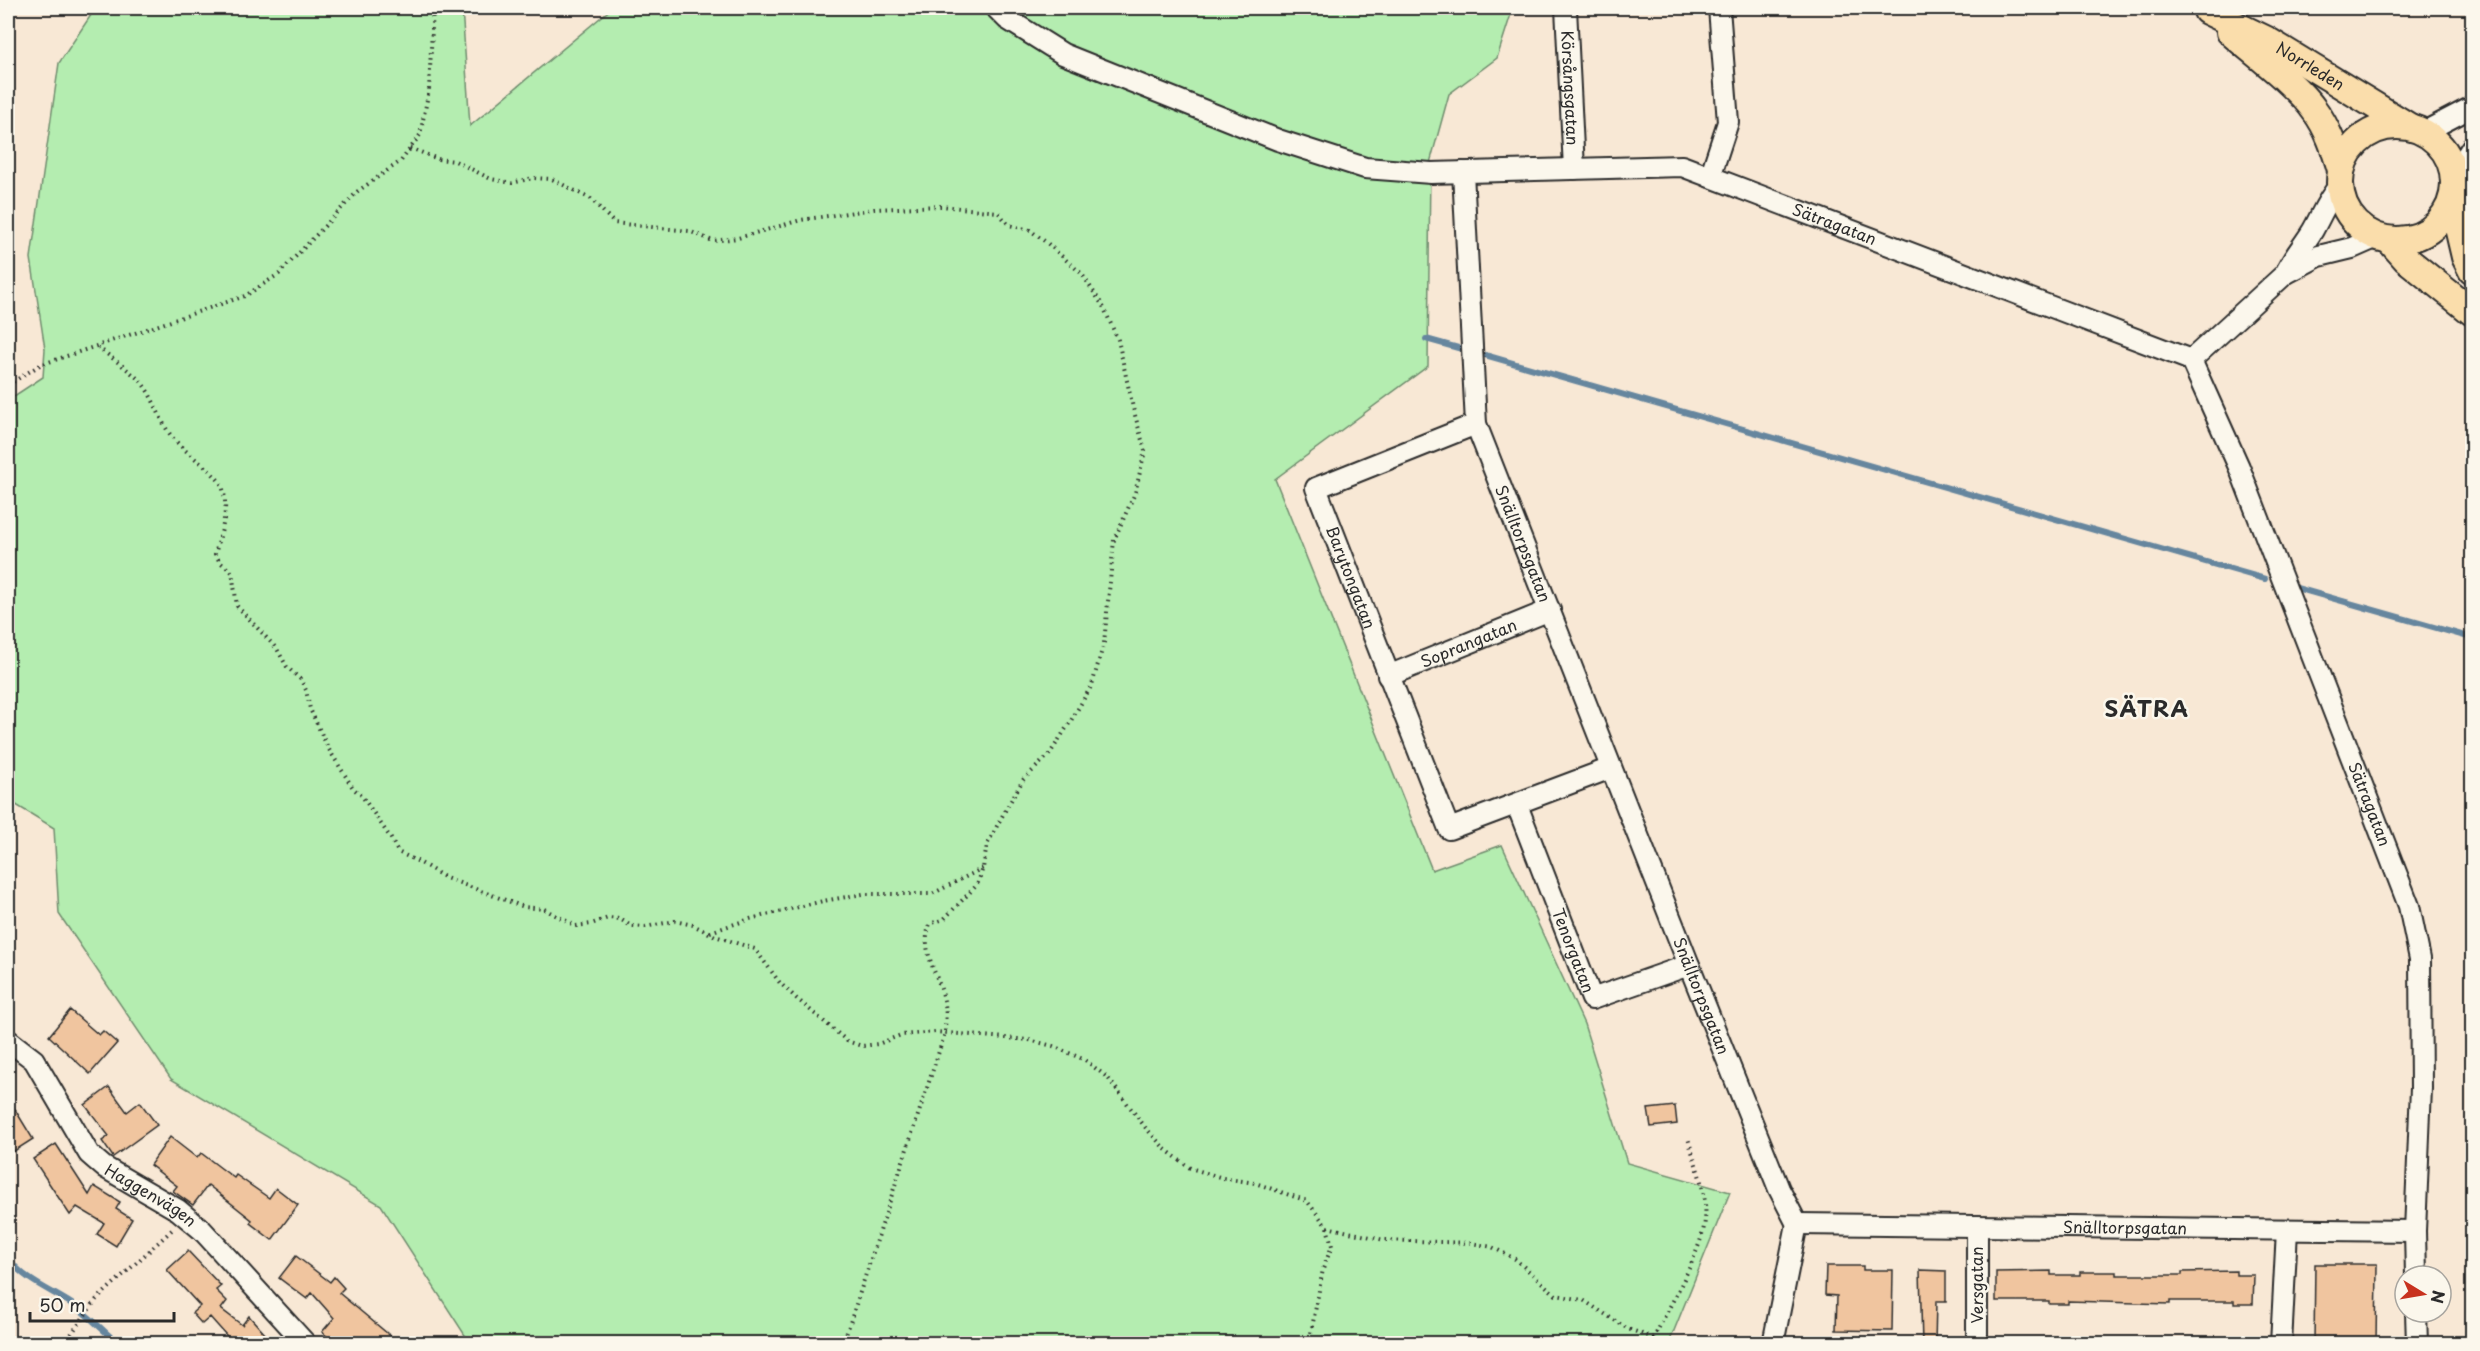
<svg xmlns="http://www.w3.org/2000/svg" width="2480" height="1351" viewBox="0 0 2480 1351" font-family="'Playpen Sans',sans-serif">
<rect width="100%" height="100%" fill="#f8e8d5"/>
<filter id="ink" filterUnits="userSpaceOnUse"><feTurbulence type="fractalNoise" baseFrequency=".0167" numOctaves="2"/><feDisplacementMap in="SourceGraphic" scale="12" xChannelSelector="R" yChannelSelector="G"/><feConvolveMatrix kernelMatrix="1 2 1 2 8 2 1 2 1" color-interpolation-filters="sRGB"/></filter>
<g filter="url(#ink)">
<!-- green -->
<path fill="#b4edb0" stroke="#708c6e" stroke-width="1.5" d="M91,8H462L470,126L612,8H1513L1497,58L1449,94L1430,163L1428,366L1275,479L1432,870L1502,845L1584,1024L1627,1163L1730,1192L1669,1343H470L381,1205L171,1079L59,914L54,828L8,800V400L43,377L45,349L31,258L59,63L91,15Z"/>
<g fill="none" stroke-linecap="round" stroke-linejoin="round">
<!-- stream -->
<path stroke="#66869e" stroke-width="6" d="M1426,339L1469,351
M1485,355L2265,579
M2293,587L2472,638
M8,1258C25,1281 49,1289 72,1304C89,1315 103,1331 119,1344"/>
</g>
<!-- building -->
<path fill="#f0c59f" stroke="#2b2b2b" stroke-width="1.5" d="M70,1010L99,1035L103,1031L117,1043L90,1074L49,1036Z
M109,1087L127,1112L140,1102L157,1125L113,1157L102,1141L109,1136L85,1105Z
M8,1098L33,1139L8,1155Z
M1675,1106L1677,1124L1651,1127L1648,1109Z
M170,1137L197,1158L201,1153L234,1178L236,1175L269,1198L276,1188L298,1205L272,1240L250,1223L252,1220L208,1185L193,1205L173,1191L177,1186L150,1165Z
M56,1144L89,1195L94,1186L120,1202L116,1209L132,1219L116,1246L97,1234L104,1223L77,1207L70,1215L33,1159Z
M188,1251L221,1286L216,1290L227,1301L221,1309L242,1325L249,1316L274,1344H234L210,1317L202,1324L192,1313L200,1306L167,1270Z
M296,1256L330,1282L334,1277L344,1288L339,1293L400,1344H336L322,1332L334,1318L312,1293L307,1299L279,1278Z
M2315,1264H2377L2376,1344H2314Z
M1826,1266H1863V1270H1893L1892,1331L1836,1330L1837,1296L1825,1295Z
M1920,1270L1946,1271V1301H1936L1935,1344H1922Z
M2051,1271V1275H2080V1272H2117V1275H2182V1272L2236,1271V1275H2254L2253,1304H2234V1301H2170V1304L2068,1301V1304H2049V1301H1996V1272Z"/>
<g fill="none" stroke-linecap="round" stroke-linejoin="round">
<defs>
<g id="minor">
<path id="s1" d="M996,8L1007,19L1063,54L1278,140L1365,168L1431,173L1682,166L2191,360"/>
<path id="s2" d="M1566,8L1574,169"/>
<path d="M2424,132L2472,107"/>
<path id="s3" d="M1463,172L1476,424L1689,965L1779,1189L1797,1224"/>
<path d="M1710,177L1728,122L1719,8"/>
<path d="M2455,182L2460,166L2472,147"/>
<path id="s4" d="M2377,237L2352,248L2319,256L2285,274L2191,360L2239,467L2409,906L2420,959L2421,1088L2415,1231L2416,1276"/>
<path d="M2285,274C2293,257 2304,245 2313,230C2322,214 2327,200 2339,186"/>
<path id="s5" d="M1476,424L1316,488L1449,829L1611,768"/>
<path id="s6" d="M1388,676L1550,610"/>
<path id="s7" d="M1517,805L1592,999L1689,965"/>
<path id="s8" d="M8,1040L34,1060L89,1154L104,1167L178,1210L202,1230L306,1344"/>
<path id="s9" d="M1797,1224L2415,1231"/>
<path d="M1977,1226V1344"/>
<path d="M2416,1312L2417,1344"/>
<path d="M1773,1344L1797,1224"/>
<path d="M2281,1344L2287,1230"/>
</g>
<g id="major">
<path id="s10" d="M2207,11L2267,40L2410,127"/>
<path d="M2230,32C2255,54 2297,85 2315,111C2328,128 2335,150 2341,170"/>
<circle cx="2397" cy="183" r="57"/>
<path d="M2452,202L2465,257L2472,271"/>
<path d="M2390,241L2406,259L2472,312"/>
</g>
</defs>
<!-- minor casing -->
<use href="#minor" stroke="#2b2b2b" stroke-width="24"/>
<!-- major casing -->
<use href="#major" stroke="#2b2b2b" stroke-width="30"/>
<!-- path -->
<path stroke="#2b2b2b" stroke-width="4" stroke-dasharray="1.5 4.5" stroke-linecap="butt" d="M410,148L438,159L455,161L491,179L512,183L533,178L552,179L591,199L614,223L689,231L713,241L738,238L801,220L874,209L941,206L998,212L1009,225L1030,230L1047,243L1082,274L1103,306L1118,340L1133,408L1145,451L1135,493L1114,540L1104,643L1092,685L1069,724L1049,755L1023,780L1006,809L987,845L983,868L977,885L944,919L930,924C919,950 939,975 944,1000C947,1010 945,1023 945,1033L843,1344
M98,347C111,358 129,369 141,382C155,398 160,423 173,438C184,452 217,473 222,486C230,508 221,533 215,554L220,562L232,572L237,606L277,649L287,667L300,679L306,690L310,709L328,748L353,788L362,796L390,837L398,852L419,862L446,878L524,907L544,909L576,926L591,924L608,918L620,919L631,926L645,927L675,921L693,925L715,936L755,949L780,983L796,998L847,1041L862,1046L878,1044L901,1035L936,1032L1029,1040L1053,1046L1085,1060L1108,1078L1145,1127L1165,1149L1190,1168L1223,1178L1255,1183L1307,1201L1327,1227L1332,1246L1323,1269L1309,1344
M8,385L40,365L245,296L279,274L358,191L401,161L420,135L429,90L433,8
M710,932L750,919L823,901L863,894H932L983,868
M1327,1227L1384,1240L1471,1243L1492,1247L1515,1259L1556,1295L1583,1300L1628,1329L1654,1338
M64,1344L96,1300L174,1228
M1651,1344C1666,1311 1702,1253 1705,1220C1708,1194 1695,1164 1688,1138"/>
<!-- minor -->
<use href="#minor" stroke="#fbf7ec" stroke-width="20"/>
<!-- major -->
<use href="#major" stroke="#faddab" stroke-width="26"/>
</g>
</g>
<g text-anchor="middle" stroke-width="5" stroke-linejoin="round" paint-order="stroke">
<!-- street labels -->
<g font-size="16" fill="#2b2b2b" stroke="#fbf7ec">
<text dy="6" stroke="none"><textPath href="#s10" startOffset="117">Norrleden</textPath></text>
<text dy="6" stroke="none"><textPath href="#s2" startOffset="80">Körsångsgatan</textPath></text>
<text dy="6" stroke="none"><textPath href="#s1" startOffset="885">Sätragatan</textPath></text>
<text dy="6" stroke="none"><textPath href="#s3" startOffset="381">Snälltorpsgatan</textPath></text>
<text dy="6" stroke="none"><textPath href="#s5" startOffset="268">Barytongatan</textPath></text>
<text dy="6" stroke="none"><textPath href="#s6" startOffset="87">Soprangatan</textPath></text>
<text dy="6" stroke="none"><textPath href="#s4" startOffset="706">Sätragatan</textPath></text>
<text dy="6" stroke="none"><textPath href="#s7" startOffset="156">Tenorgatan</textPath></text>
<text dy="6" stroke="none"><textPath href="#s3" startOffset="867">Snälltorpsgatan</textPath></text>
<text dy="6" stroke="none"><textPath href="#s8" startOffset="216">Haggenvägen</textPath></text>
<text dy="6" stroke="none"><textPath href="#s9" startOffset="328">Snälltorpsgatan</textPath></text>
<text transform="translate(1977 1285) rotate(-90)" y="6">Versgatan</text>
</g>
<!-- district labels -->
<g font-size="22" font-weight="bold" letter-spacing="1.5" fill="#2b2b2b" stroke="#fbf7ec">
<text x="2147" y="717">SÄTRA</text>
</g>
</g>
<!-- margin -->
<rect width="2480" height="1351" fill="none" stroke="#fbf7ec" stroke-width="30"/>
<rect x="15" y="15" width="2450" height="1321" fill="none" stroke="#2b2b2b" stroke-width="2" filter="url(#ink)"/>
<!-- north arrow -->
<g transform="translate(2423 1294) rotate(101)"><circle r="28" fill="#fbf7ec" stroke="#a8a59f" stroke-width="1.5"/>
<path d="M0-4.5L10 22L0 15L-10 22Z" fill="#c8321e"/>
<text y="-9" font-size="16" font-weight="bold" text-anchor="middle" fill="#2b2b2b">N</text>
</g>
<!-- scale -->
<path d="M30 1312v9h144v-9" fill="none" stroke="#2b2b2b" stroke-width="3"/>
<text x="39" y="1312" font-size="18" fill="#2b2b2b" stroke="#fbf7ec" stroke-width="4.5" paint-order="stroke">50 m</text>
</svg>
